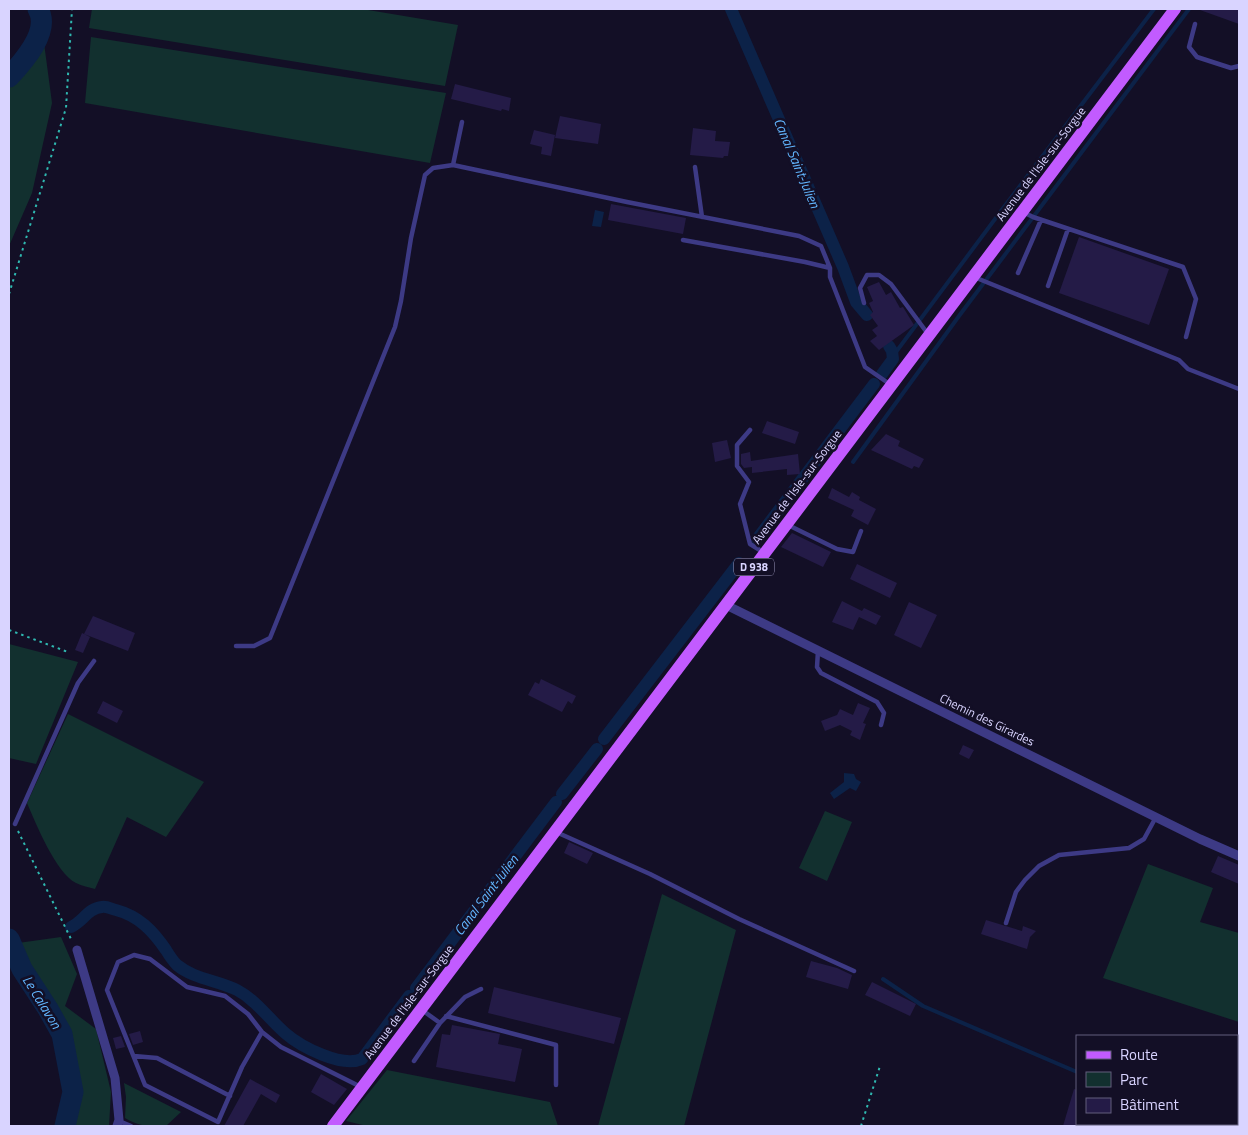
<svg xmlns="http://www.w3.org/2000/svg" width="1248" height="1135" viewBox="0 0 1248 1135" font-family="'Titillium Web',sans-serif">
<rect width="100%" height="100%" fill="#130f26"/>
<!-- green -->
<path fill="#12302f" d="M92,9H362L458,25L445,86L89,28Z
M91,37L446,93L430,163L85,103Z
M44,43L52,103L32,193L9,246V87Z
M9,644L78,662L36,764L9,758Z
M68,714L204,782L166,837L127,817L95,889C89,887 82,886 76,883C56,873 36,824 27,803Z
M825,811L852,822L827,881L799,868Z
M1148,864L1213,888L1200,922L1239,933V1022L1103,978Z
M662,894L736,930L684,1126H598Z
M61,937L77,974L65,1006L96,1029L111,1092L109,1126H70L78,1089L70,1046L60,1015L24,962L18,943Z
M387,1070L550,1102L558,1126H367L346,1121Z
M124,1083L181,1112L166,1126C148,1126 140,1127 125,1118L126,1097Z"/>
<!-- water -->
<path fill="#0c2248" d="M595,210L604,212L601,227L592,226Z
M844,773L854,774L856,779L861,782L856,791L850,788L834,799L830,793L844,782Z"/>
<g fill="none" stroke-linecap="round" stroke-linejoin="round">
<!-- stream -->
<path stroke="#0c2248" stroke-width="4" d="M893,356L1004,207L1154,9
M853,462L959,316L1189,9
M883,979L923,1006L1077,1072
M1194,1124L1199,1126"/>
<!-- canal -->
<path stroke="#0c2248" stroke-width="12" d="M731,9L843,267L856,302L867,315
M882,374L893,359L892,351L889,346
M757,539L874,384
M604,739L739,563
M562,794L597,749
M71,927C83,922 88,908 102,907C106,906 112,909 116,910C139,916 153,931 166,950C169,955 173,961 177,965C194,979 217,980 237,990C256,1000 269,1019 285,1033C301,1047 342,1068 362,1059L409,996
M416,988L556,802"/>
<!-- river -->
<path stroke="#0c2248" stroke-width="21" d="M9,77C24,61 51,31 38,9
M9,939L22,969L48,1009L62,1034L73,1092L65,1126"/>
</g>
<!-- building -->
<path fill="#241b47" d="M1200,9H1239V24L1200,10Z
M455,84L511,98L509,111L502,109L501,111L451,99Z
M560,116L601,124L598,144L555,138Z
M693,128L716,131L715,141L730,142L728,156H724L723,158L690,155Z
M534,130L555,135L551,156L541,154L542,147L530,144Z
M611,204L686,218L683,234L608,220Z
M1079,237L1169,269L1149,325L1059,293Z
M879,282L886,295L891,292L900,308L903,307L914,325L879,350L870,341L877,336L872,330L878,326L870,315L873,312L869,303L873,301L867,287Z
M767,421L799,432L795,444L762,433Z
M886,434L900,441L898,446L924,459L919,468L914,466L912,469L871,450Z
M727,440L731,458L715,462L712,443Z
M750,452L751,461L798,454L800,474L787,475V469L752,473V467L744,468L741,464V454Z
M832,488L849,497L852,492L860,497L859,500L876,509L868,525L851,516L854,510L828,498Z
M792,533L831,552L823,567L781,547Z
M857,564L897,583L890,598L850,579Z
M842,601L862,611L864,608L881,616L876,625L859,617L853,630L832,622Z
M909,602L937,615L921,648L894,635Z
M93,616L135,633L128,651L84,634Z
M82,633L90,637L83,653L75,650Z
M541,679L576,696L572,704L568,701L562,712L528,695L535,682L539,684Z
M103,701L123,711L117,723L97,713Z
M858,703L870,708L863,723L866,724L860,740L850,735L852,731L840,725L825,731L821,721L837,715L840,709L853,715Z
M963,745L974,750L969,759L959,754Z
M569,842L593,853L587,864L564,853Z
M1218,856L1239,865V884L1211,872Z
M986,920L1022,931L1023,926L1036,931L1030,937L1027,949L981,934Z
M811,961L837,968L852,975L848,989L806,977Z
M872,982L916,1004L910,1016L865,995Z
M494,987L621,1018L614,1044L488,1013Z
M452,1025L500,1034L498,1044L522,1049L515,1082L436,1067L442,1034L450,1035Z
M140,1031L143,1042L133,1045L129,1034Z
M121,1036L125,1047L116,1049L113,1038Z
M321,1074L347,1089L334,1105L311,1092Z
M250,1079L280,1095L276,1103L261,1094L243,1126H224Z
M1074,1089L1077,1090V1126H1063Z"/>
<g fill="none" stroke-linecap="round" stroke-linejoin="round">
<!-- path -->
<path stroke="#2fb8b0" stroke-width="2" stroke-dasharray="2.5 4" stroke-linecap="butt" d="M9,294L66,108L72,9
M9,630L68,652
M18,831L72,941
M861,1126L880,1066"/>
<!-- lane -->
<path stroke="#3d3a85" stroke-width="4.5" d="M1195,24L1189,47L1197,57L1231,68L1239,66
M453,165L627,202L799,236L821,246L830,268
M695,167L702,217
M1023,212L1033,217L1183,267L1196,299L1186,337
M683,240L805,262L830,268V277L865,367L891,385
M1018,273L1041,220
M974,277L1179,360L1188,369L1239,389
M1048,286L1068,229
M864,303L860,288L867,275H879L891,284L928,334
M750,430L737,445V466L749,482L740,504L750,544L763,552
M788,525L837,549L853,552L861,531
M236,646H254L270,638L395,327L401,301L411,238L425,175L433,168L453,165L462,122
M818,651L817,667L821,673L877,702L884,713L881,725
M15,824L78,683L94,661
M556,832L650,874L739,919L854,971
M1006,923L1016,892L1025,880L1039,866L1059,855L1129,848L1144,839L1156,817
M422,1010L440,1023L465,997L481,989
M446,1016L556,1045V1085
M262,1032L242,1067L218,1122L145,1085L107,990L118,962L134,955L150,959L187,987L225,996L248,1014L262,1032L281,1047L361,1087
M134,1056L157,1058L230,1096
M414,1061L440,1023
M119,1121L131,1126"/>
<!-- street -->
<path stroke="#3d3a85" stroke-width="9" d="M726,605L1200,839L1239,856
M77,950L115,1078L119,1120L117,1126"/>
<!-- primary -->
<path stroke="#c25bff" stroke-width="12" d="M333,1126L1175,9"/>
</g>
<g text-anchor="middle" stroke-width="5" stroke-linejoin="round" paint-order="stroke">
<!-- shield labels -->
<rect fill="#130f26" stroke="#9e99be" stroke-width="1" x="734" y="558.5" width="40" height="17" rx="4"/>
<g font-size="11" font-weight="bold" fill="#d9d4ff">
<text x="754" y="571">D 938</text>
</g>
<!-- street labels -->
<g font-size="12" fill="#d9d4ff" stroke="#130f26">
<text transform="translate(1041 164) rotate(-53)" y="4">Avenue de l'Isle-sur-Sorgue</text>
<text transform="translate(797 487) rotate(-53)" y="4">Avenue de l'Isle-sur-Sorgue</text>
<text transform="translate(987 720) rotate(26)" y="4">Chemin des Girardes</text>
<text transform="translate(409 1002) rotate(-53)" y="4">Avenue de l'Isle-sur-Sorgue</text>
</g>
<!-- water labels -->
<g font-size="14" font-style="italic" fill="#62b6ff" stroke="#130f26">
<text transform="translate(797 163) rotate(67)" y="5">Canal Saint-Julien</text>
<text transform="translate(486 895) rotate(-53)" y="5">Canal Saint-Julien</text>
<text transform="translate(42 1002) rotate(58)" y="5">Le Calavon</text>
</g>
</g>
<!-- border -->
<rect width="1248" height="1135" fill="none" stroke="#d9d4ff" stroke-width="20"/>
<!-- legend -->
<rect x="1076" y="1035" width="162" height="90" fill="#130f26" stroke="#625e7d"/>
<rect x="1086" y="1051" width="25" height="8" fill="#c25bff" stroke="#625e7d"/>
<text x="1120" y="1060" font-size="15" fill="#d9d4ff">Route</text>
<rect x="1086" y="1072" width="25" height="15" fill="#12302f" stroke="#625e7d"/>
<text x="1120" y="1085" font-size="15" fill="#d9d4ff">Parc</text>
<rect x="1086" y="1098" width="25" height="15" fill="#241b47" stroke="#625e7d"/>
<text x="1120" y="1110" font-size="15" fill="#d9d4ff">Bâtiment</text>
</svg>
